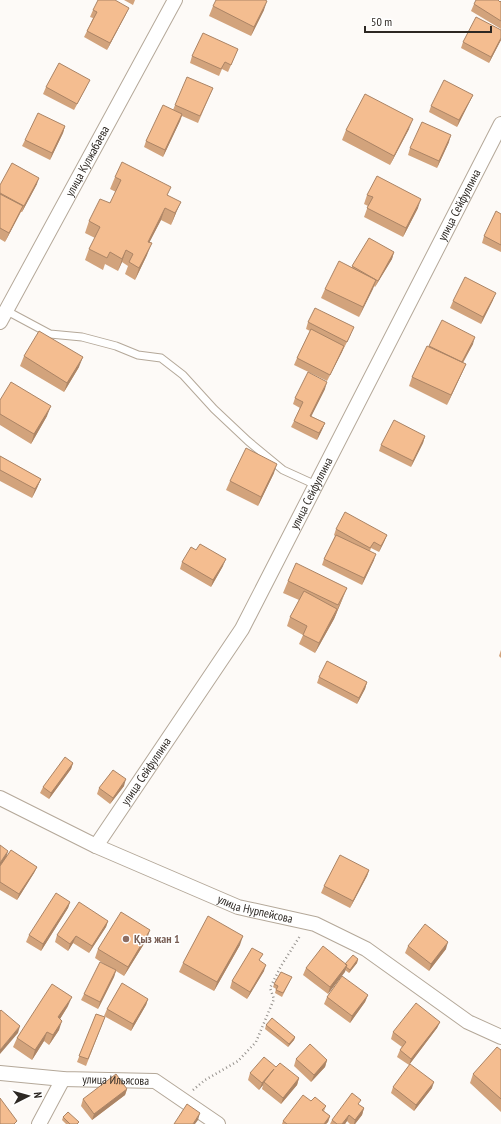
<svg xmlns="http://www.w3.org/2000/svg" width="501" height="1124" viewBox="0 0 501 1124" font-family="'PT Sans Narrow',sans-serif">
<rect width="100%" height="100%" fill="#fdfaf7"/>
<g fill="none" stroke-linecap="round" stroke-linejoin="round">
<defs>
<path id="service" d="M7,311L50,334L82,337L116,346L138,355L161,358L183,375L214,409L248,441L283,470L316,485"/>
<g id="minor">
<path id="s1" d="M0,322L175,0"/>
<path id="s2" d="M0,798L96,846L238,907L315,924L366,949L468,1022L501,1037"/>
<path id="s3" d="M96,846L242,629L501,124"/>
<path id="s4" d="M0,1073L63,1079L155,1081L218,1124"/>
<path d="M39,1124L63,1079"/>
</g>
</defs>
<!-- service casing -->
<use href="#service" stroke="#b4a899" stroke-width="9"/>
<!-- minor casing -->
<use href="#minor" stroke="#b4a899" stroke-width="16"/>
<!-- path -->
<path stroke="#94908c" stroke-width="2.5" stroke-dasharray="1 3" stroke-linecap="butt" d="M193,1090L205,1080L238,1061L256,1042L274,999L270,988L281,966L300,936"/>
<!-- service -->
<use href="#service" stroke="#fff" stroke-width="7"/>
<!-- minor -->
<use href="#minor" stroke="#fff" stroke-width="14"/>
</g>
<!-- wall -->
<path fill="#d2a37c" d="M124,0H135L133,5Z
M501,1V29L471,11L474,4L500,2Z
M213,6L264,10L251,36L209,16Z
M93,10L126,14L107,50L84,37L87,31L93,18L90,17Z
M501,40L489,63L461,48L463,42Z
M238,49L228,72L222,69L219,76L190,63L192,56Z
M87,86L74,110L43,94L46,87Z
M213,88L198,123L182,116L180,121L163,157L144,147L146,141L173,110L175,105Z
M473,95L457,127L429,112L431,106Z
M65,126L63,133L50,160L22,146L25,140Z
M409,129L390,165L342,140L346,130Z
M449,142L437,168L408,155L410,148Z
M115,177L168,195L176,213L171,225L161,220L149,242L147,255L135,280L125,274L128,266L122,262L118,271L105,264L103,270L85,260L89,249L95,238L85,233L89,221L110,203L116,192L110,189Z
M37,184L22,212H21L5,242L0,239V185Z
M367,195L418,208L403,237L364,217L368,206L364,204Z
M501,214V252L482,243L484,236Z
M394,252L392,259L375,287L374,286L359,317L321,298L325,289L352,267V266Z
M493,300L481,324L450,308L453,301Z
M308,322L351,334L344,348L327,381L294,365L297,358L310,331L306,329Z
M473,344L463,363L466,364L462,373L447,405L409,386L412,377L429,346Z
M24,356L79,367L64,392L20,366Z
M325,389L311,416L325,423L317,440L291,427L294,421L300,408L293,404L295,398Z
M0,400L47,416L31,444L0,425Z
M425,436L423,443L411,467L379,451L381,445Z
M0,456L41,479L37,488L32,498L0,481Z
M274,473L258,506L226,490L230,481Z
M336,529L387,535L384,542L379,552L371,548L370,551L374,560L362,585L322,565L324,559L335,536L334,535Z
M196,550L223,566L211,587L180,569L182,562Z
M288,581L347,588L342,600L334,619L315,653L299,644L303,635L287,626L290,617L299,600L283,593Z
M501,650V658L499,656Z
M319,677L367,682L365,689L357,704L317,683Z
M73,763L71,769L49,799L40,793L43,787Z
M124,786L110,804L97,794L99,788Z
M8,851L6,857L37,867L34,873L17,900L0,890V866Z
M369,870L367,876L350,908L321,893L324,886Z
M70,902L68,908L41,951L26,942L29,935Z
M108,921L106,927L89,953L73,943L68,951L55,942L57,935Z
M147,939L124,976L116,971L114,977L98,1009L81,1000L84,994L104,964L95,958L98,949Z
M240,945L214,991L179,972L183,963Z
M408,946L446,949L429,971L405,953Z
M358,959L357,963L349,973L345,970L328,994L303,975L306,968L345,964Z
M260,961L264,971L247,999L230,988L232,981Z
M290,981L282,997L275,993L276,989L273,987L274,984Z
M368,995L365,1002L350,1023L324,1004L327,997Z
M148,999L146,1005L131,1031L104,1016L107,1009Z
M68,1006L60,1019L59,1030L49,1045L44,1041L32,1060L13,1047L17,1038Z
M96,1014L105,1017L86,1066L77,1062Z
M440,1022L437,1028L409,1065L397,1057L400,1050L402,1047L391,1039L393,1032Z
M266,1025L295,1037L294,1040L288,1047L265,1029Z
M501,1050V1112L470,1083L473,1074Z
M296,1059L327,1060L325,1067L311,1082L294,1066Z
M276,1067L299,1078L297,1085L281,1104L262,1089L263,1085L259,1090L248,1080L250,1073Z
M393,1087L432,1088L414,1111L391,1093Z
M127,1089L125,1095L92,1120L81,1106L83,1099Z
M311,1101L326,1106L324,1111L330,1116L328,1122L326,1124H282L283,1121Z
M359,1105L364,1108L362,1115L355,1124H350L347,1121L345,1124H330L332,1120Z
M63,1117L78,1124H66L62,1120Z"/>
<!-- shaded-wall -->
<path fill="#ab8465" d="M267,1L264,10L251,36L254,27Z
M129,8L126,14L107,50L110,43Z
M501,38V40L489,63L491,57Z
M473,95L457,127L459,120Z
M182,114L180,121L163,157L165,150Z
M413,119L409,129L390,165L394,156Z
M65,126L63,133L50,160L52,153Z
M451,135L449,142L437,168L439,161Z
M39,178L37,184L22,212L24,206Z
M421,199L418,208L403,237L406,228Z
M181,202L176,213L171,225L175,213Z
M23,206L19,215L5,242L9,233Z
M165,208L161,220L144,253L148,242Z
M152,243L147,255L135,280L139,268Z
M126,250L122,262L118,271L122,259Z
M394,252L392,259L375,287L378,281Z
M376,280L373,289L359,317L363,307Z
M496,293L493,300L481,324L483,317Z
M475,337L473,344L459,369Z
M344,346L342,352L327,381L330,375Z
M83,357L79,367L64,392L67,383Z
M466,364L462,373L447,405L451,395Z
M327,382L325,389L308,423L310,416Z
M51,406L47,416L31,444L34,434Z
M325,423L322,430L317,440L319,433Z
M425,436L423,443L411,467L413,461Z
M277,464L274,473L258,506L261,497Z
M41,479L37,488L32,498L35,489Z
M387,535L384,542L379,552L381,546Z
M376,554L374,560L362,585L364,578Z
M226,559L223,566L211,587L213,580Z
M347,588L342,600L334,619L315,653L319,643L337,610Z
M367,682L365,689L357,704L359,698Z
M73,763L71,769L49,799L51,793Z
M126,779L124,786L110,804L113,798Z
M8,851L6,858L0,866V863Z
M37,867L34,873L17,900L19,894Z
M369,870L367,876L350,908L353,901Z
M70,902L68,908L41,951L43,944Z
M108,921L106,927L89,953L92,946Z
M150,930L147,939L124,976L128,967Z
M76,936L73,943L68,951L70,944Z
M243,936L240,945L214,991L217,982Z
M448,942L446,949L429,971L431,964Z
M358,959L357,963L349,973L350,970Z
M266,965L264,971L247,999L250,992Z
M347,965L345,972L328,994L330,987Z
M116,970L114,977L98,1009L100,1002Z
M368,995L365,1002L350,1023L352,1016Z
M72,997L68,1006L55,1027L58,1017Z
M148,999L146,1005L131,1031L133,1024Z
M62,1021L59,1030L49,1045L53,1035Z
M440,1022L437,1028L409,1065L411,1059Z
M20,1026L18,1033L0,1054V1050Z
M47,1032L44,1041L32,1060L35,1050Z
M295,1037L294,1040L288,1047L289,1044Z
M327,1060L325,1067L311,1082L314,1075Z
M274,1069L264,1082L263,1085L259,1090L262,1083Z
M299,1078L297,1085L281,1104L283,1098Z
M434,1082L432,1088L414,1111L416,1105Z
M127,1089L125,1095L92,1120L94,1114Z
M364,1108L362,1115L355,1124H354L355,1120Z
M200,1113L198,1120L195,1124H193Z
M349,1115L347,1121L345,1124H342Z
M330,1116L328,1122L326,1124H324Z"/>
<!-- building -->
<path fill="#f4bd90" stroke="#ab8465" d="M98,0H115L129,8L110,43L87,31L97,12L93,10Z
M216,0H265L267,1L254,27L213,6Z
M476,0H498L500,2L501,1V21L474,4Z
M476,17L501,30V38L491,57L463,42Z
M203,33L238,49L231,65L225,62L221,69L192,56Z
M59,63L90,80L77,104L46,87Z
M187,77L213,88L200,116L175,105Z
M444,80L473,95L459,120L431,106Z
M365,94L413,119L394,156L346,130Z
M163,105L182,114L165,150L146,141Z
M38,113L65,126L52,153L25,140Z
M422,122L451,135L439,161L410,148Z
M122,162L171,187L167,195L181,202L175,213L165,208L148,242L152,243L139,268L129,262L133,254L126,250L122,259L110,252L107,258L89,249L100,227L89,221L100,199L110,203L121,180L115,177Z
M12,163L39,178L24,206L0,193V185Z
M377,176L421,199L406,228L367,208L373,197L367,195Z
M0,194L23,206L9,233L0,228Z
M496,211L501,214V245L484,236Z
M369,238L394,252L378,281L352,266Z
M339,261L376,280L363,307L325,289Z
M465,277L496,293L483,317L453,301Z
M315,308L354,327L347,342L308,322Z
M442,320L475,337L462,362L429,346Z
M311,329L344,346L330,375L297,358Z
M39,331L83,357L67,383L24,356Z
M427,346L466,364L451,395L412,377Z
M308,372L327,382L310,416L325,423L319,433L294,421L303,402L295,398Z
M11,382L51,406L34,434L0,414V400Z
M394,420L425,436L413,461L381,445Z
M246,448L277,464L261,497L230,481Z
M0,456L41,479L35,489L0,470Z
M345,512L387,535L381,546L374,542L370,548L336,529Z
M336,535L376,554L364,578L324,559Z
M200,544L226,559L213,580L182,562L191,547L196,550Z
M296,563L347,588L338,605L288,581Z
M304,591L337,609L319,643L303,635L307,626L290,617Z
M327,661L367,682L359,698L319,677Z
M65,757L73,763L51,793L43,787Z
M113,770L126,779L113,798L99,788Z
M0,845L8,851L0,863Z
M11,850L37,867L19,894L0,882V866Z
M340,855L369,870L353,901L324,886Z
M56,893L70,902L43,944L29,935Z
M79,902L108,921L92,946L76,936L70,944L57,935Z
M121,912L150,930L128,967L98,949Z
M208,916L243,936L217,982L183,963Z
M425,924L448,942L431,964L408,946Z
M323,946L347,965L330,987L306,968Z
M252,948L263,954L259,960L266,965L250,992L232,981Z
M353,955L358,959L350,970L346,967L347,965L345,964Z
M100,962L116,970L100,1002L84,994Z
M281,972L292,977L283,993L276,990L278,986L274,984Z
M342,976L368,995L352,1016L327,997Z
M122,983L148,999L133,1024L107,1009Z
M52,984L72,997L58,1017L62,1021L53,1035L47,1032L35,1050L17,1038Z
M416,1003L440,1022L411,1059L400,1050L406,1042L393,1032Z
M1,1010L20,1026L0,1050V1011Z
M96,1014L105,1017L88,1059L79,1056Z
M272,1018L295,1037L289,1044L266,1025Z
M310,1044L327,1060L314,1075L296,1059Z
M497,1047L501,1050V1099L473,1074Z
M264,1057L276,1067L280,1063L299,1078L283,1098L264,1082L274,1069L262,1083L250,1073Z
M410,1064L434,1082L416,1105L393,1087Z
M116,1074L127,1089L94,1114L83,1099Z
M352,1093L361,1100L358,1104L364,1108L355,1120L349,1115L342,1124H337L332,1120Z
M303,1095L311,1101L315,1097L326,1106L322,1110L330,1116L324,1124H287L283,1121Z
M0,1098L17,1121L14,1124H0Z
M187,1104L200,1113L193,1124H174Z
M68,1112L79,1122L77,1124H70L63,1117Z"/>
<!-- markers -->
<circle fill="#8d6e63" stroke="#fff" stroke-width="1.5" cx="126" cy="939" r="4"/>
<g text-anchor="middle" stroke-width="3" stroke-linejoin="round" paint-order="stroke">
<!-- street labels -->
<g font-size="12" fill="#2d2823" stroke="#fff">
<text dy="4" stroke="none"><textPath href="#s1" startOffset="183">улица Кулжабаева</textPath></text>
<text dy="4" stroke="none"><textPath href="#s3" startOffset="738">улица Сейфуллина</textPath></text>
<text dy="4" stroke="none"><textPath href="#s3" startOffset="414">улица Сейфуллина</textPath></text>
<text dy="4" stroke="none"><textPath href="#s3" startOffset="90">улица Сейфуллина</textPath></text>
<text dy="4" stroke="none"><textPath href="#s2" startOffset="279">улица Нурпейсова</textPath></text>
<text dy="4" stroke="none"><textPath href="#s4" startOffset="116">улица Ильясова</textPath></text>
</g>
<!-- education labels -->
<g font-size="12" font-weight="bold" fill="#785e54" stroke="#fff" text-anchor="start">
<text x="134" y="943">Қыз жан 1</text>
</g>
</g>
<!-- north arrow -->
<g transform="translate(28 1096) rotate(84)" stroke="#ffffff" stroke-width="3" paint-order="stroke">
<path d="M0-3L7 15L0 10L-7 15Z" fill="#2d2823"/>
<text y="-6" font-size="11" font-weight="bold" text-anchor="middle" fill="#2d2823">N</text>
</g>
<!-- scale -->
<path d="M365 26v6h126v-6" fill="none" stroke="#2d2823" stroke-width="2"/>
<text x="371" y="26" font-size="12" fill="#2d2823" stroke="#ffffff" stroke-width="3" paint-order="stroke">50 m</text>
</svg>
